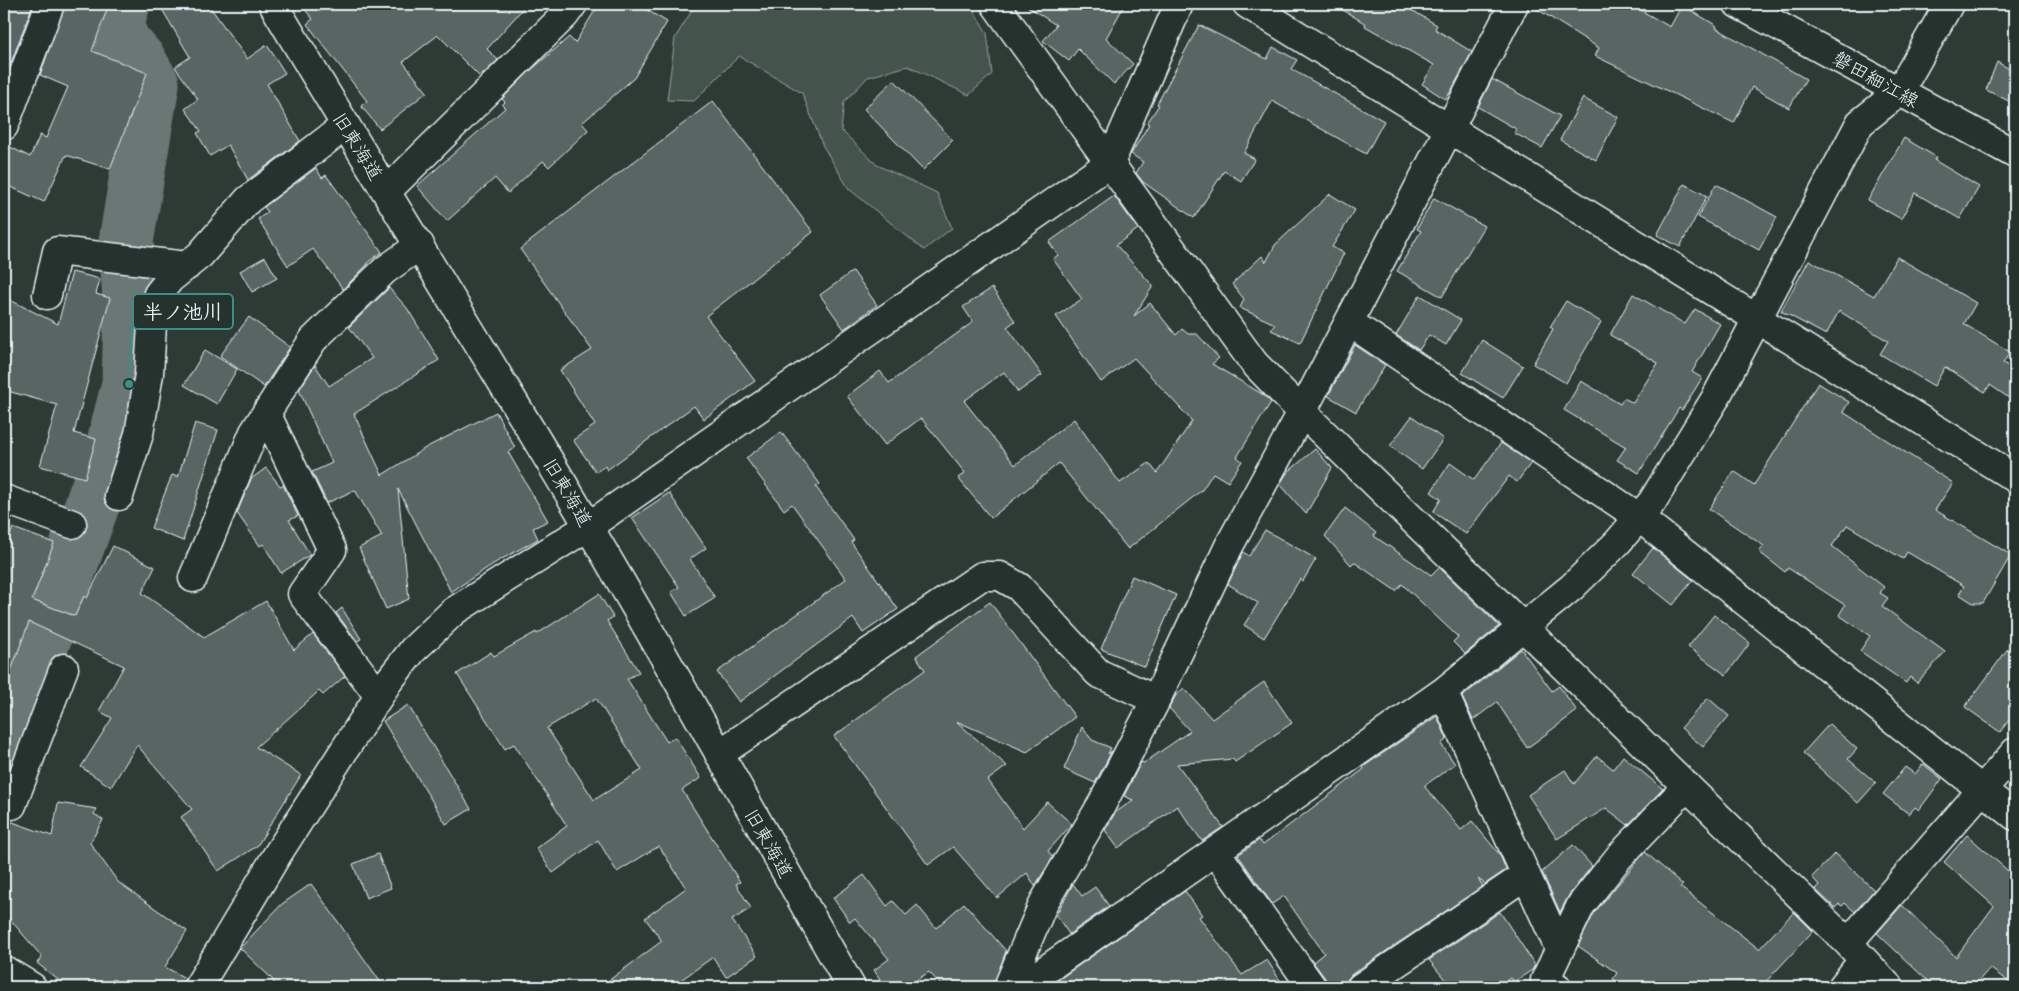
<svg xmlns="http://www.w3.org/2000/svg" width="2019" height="991" viewBox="0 0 2019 991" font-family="'Patrick Hand','Klee One',sans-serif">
<rect width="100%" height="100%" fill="#2e3b35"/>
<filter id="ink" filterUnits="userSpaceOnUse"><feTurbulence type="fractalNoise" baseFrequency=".02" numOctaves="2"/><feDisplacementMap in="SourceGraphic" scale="10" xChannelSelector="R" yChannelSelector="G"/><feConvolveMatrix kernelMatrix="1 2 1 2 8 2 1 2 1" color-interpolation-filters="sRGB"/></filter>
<g filter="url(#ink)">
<!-- green -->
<path fill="#45524e" stroke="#96a2a3" d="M696,4H970L987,33L992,74L969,95L908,66L868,77L844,102L841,130L877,165L937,193L952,228L924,250L849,189L823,146L802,93L739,56L694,101L667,100L675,38Z"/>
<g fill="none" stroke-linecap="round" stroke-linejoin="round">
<!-- river -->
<path stroke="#6b7775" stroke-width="55" d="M4,749L113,447L129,384L131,313L126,242L152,84L139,61L118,37L119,14L123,4"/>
</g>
<!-- building -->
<path fill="#596563" stroke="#e8f1f8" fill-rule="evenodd" d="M4,4H33L11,63L4,60Z
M65,4H109L92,51L147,73L110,169L66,155L44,202L4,184V144L30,157L40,135L46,138L68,87L40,75Z
M159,4H208L247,59L267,45L285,73L267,84L300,141L248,180L228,145L210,156L197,133L201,131L185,109L198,99L175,67L190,57Z
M300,4H527L487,49L498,60L480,77L438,35L403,62L427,92L380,129L361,106L367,101L307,24L313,19Z
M599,4H637L667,22L634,78L582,123L588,130L549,167L543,161L508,193L495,178L447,221L417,186L505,108L502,105L505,102L502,99L530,71L569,37L575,43Z
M1024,4H1125L1106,38L1133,64L1114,84L1078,49L1069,61L1043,41L1056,25Z
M1333,4H1401L1437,25L1435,29L1472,52L1451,91L1445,99L1422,84L1434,65L1365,26L1366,24Z
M1529,4H1630L1670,27L1682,5L1717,26L1716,28L1806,79L1789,108L1752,87L1734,123L1595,56L1599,48Z
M1199,25L1267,59L1273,47L1297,60L1291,69L1384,121L1366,154L1272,101L1244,153L1255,159L1241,181L1224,171L1194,218L1143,182L1136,173L1143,162L1131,154L1149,124L1147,123L1159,105L1157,104Z
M1997,62L2015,72V104L1986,90Z
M1492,79L1560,116L1542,148L1514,133L1516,129L1478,107Z
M894,80L953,140L923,170L864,109Z
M1583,98L1618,117L1596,160L1560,140Z
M713,101L813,232L706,316L755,381L704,419L694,406L607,470L605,466L596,472L573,440L595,425L560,370L592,350L520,249Z
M1904,138L1936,157L1934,160L1979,187L1960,219L1915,193L1901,219L1868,200Z
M316,168L322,178L326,175L382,252L367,263L368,264L343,289L313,249L288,266L258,219L268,212L264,207Z
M1684,184L1707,196L1680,247L1657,235Z
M1716,184L1777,217L1759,250L1698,217Z
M1330,194L1355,210L1332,247L1344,253L1300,343L1271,330L1275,324L1240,308L1244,299L1232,284L1262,256L1266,262L1275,245Z
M1114,196L1138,229L1116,245L1153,286L1134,316L1150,303L1176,335L1182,329L1188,334H1197L1219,358L1212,364L1262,394L1271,402L1237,457L1242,461L1228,482L1213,473L1202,490L1128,549L1059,463L991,518L958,478L965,473L921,418L885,445L847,396L880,371L889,383L973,322L963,307L992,288L1015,321L1007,327L1042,375L1018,392L1004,372L964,401L1015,465L1074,419L1120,483L1149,463L1157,473L1192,421L1134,358L1101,382L1056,316L1082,299L1053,259L1058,255L1049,242Z
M1434,198L1484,226L1442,297L1397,271L1421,231L1417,229Z
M265,257L277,278L252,292L240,271Z
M1897,257L1976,303L1964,324L2010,352L2003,363L2015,370V402L1990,385L1985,392L1945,367L1934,386L1880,354L1888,341L1839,311L1826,335L1781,311L1809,260L1874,296Z
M853,271L877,305L844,329L820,295Z
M72,272L100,279L96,294L110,298L74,433L96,439L85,478L40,466L57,405L4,390V297L58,324Z
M389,288L407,308L439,360L354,414L382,475L427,447L496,412L515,448L508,452L548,521L533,528L538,539L493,564L451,592L398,489L409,599L386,609L359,548L382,536L355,490L327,503L312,472L332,463L299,390L315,365L329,386L372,358L349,327Z
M1633,294L1685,324L1695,309L1720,324L1692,372L1702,378L1682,410L1679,408L1639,473L1617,460L1626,447L1564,410L1581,381L1620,404L1624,398L1633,403L1658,363L1610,335Z
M1420,295L1461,320L1446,345L1429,335L1419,350L1396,335Z
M1566,301L1601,322L1566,383L1533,364L1553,329L1550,327Z
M249,317L290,347L264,387L220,356Z
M1482,340L1523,366L1503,398L1462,373Z
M1355,345L1385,365L1356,412L1328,396Z
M205,350L237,369L217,404L184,385Z
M1818,383L1849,402L1843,412L1953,483L1935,510L2011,555L1983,603H1973L1959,594L1964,586L1907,552L1903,559L1847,525L1832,546L1884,587L1880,593L1888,598L1882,606L1945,652L1917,683L1910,677L1906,683L1860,651L1870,636L1839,615L1845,605L1788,568L1785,572L1759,552L1764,546L1709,509L1734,471L1754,485Z
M1412,416L1443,439L1422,469L1390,446Z
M195,423L218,430L183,541L151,528L172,475L178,477Z
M781,432L820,484L816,487L854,540L851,542L898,609L863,633L853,618L739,702L717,672L846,579L792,504L784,510L746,458Z
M1501,443L1531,463L1517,482L1509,476L1466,534L1433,512L1441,499L1431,492L1450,463L1474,480Z
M1315,449L1332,468L1306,514L1280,484L1287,473Z
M266,468L280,486L283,485L298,516L289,520L310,555L281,573L263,544L260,546L237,513L251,479Z
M669,493L706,548L690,559L715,598L686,616L671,592L679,587L632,518Z
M1345,508L1376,533L1374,536L1431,575L1439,567L1499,626L1465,654L1453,642L1458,637L1402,584L1396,591L1354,562L1351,565L1325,536Z
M13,528L54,543L32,600L75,616L84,596L87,598L113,546L155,567L142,593L204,637L266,601L294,650L313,634L345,676L323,695L319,691L256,747L301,775L257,846L218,871L181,817L192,809L137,745L111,787L81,767L112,718L99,711L124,666L29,622L6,684H4V551Z
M1265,530L1316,559L1303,581L1300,579L1264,638L1244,625L1258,603L1228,584L1243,552L1249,556Z
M1653,548L1693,580L1673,605L1633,573Z
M1132,576L1176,595L1145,667L1101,649Z
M599,594L613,617L607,621L639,672L627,679L667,742L675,737L701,778L682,790L740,882L736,884L751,908L732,920L757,956L726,977L713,957L671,987H600L662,941L645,918L686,888L659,846L617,872L598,840L553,873L536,848L567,826L514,744L505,749L457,674L491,652L494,656L536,632L537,634ZM596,698L642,770L594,800L547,728Z
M990,602L1075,717L1027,752L956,721L1007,766L988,780L1023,828L1047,802L1072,824L1048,851L1053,857L1035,886L1027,873L997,898L953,847L928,865L834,736L925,670L916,656Z
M342,608L361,639L357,641L336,613Z
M1714,615L1750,643L1726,675L1688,647Z
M2015,639V712L2000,732L1965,707Z
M1521,649L1552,691L1559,686L1577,711L1527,748L1497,702L1473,720L1462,697Z
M1264,682L1292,723L1235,762L1233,759L1177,764L1223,827L1202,841L1177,806L1118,848L1105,830L1115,813L1133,800L1124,796L1141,762L1144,763L1190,731L1169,708L1176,695L1184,688L1212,719Z
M1708,698L1729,716L1703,747L1681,728Z
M408,705L471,809L446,824L383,721Z
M1437,716L1447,739L1441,744L1455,764L1424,786L1461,830L1472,821L1500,855L1506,870L1485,884L1478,879L1483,886L1352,974L1347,980L1346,987H1327L1325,978L1313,962L1324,953L1284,896L1272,904L1238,855L1259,840L1263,845L1364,769L1363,767Z
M1829,724L1857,749L1848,759L1876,783L1858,803L1803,753Z
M1082,727L1092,740L1111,748L1108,754L1112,751L1095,783L1064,769Z
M1597,756L1613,769L1623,756L1663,789L1628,825L1606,808L1557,839L1528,795L1565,770L1574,784Z
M1923,764L1942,779L1919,810L1915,807L1909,814L1883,794L1905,767L1915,774Z
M58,803L97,809L94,814L103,820L90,843L118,882L187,931L165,967L185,978L182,987H128L113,979L108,987H67L37,963L42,957L4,912V819L52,836Z
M1967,835L2015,877V987L1990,968L1973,987H1934L1877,933L1902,905L1956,957L1994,906L1944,862Z
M1573,845L1592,866L1569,895L1560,912L1542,872Z
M1645,852L1683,885L1680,887L1759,949L1794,912L1813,931L1761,987H1626L1613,979L1617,973L1578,946L1594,913Z
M1835,853L1874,890L1855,912L1845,903L1842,906L1839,904L1835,908L1815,889L1819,885L1812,877Z
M378,854L391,888L366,898L353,864Z
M864,875L887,906L893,901L906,915L917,905L936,928L964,903L1006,951L993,987H943L929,972L906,987H885L874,970L889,959L855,918L850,922L833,898Z
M311,884L322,899L384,987H276L272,979L240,948L282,904Z
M1073,884L1082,896L1095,887L1109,906L1069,934L1056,915Z
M1185,891L1202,915L1199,917L1242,975L1267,960L1283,985L1289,981L1293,987H1048Z
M1500,912L1535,965L1532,970L1514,982L1511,978L1497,987H1451L1429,960Z"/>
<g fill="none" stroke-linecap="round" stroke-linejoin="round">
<defs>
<path id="minor" d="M995,4L1254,363L1302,412L1848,943L1889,987
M1247,4L2015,478
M4,126L50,4
M387,191L565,15L573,4
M47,295L57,251L187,266
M1349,322L1640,518L2015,816
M266,413L332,550L302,594L379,696
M119,496L139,434L149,374L153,309L158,294L170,279L200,255L248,200L345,126
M4,499L72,524
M193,578L254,432L313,340L385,270L420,245
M1443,692L1559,948
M719,754L982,576H1000L1019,587L1098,673L1156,700
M4,802L12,805L64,668
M1216,852L1312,987
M1848,943L2015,752
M4,970L32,987
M1008,987L1044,902L1102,804L1156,700L1229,546L1302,412L1514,4
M1021,987L1443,692L1524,626
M1361,987L1526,875
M1557,987L1545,980L1581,905L1619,857L1687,786
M1842,987L1863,960"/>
<path id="tertiary" d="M273,4C376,178 484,350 587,524C678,677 763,833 851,987
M1524,626L1572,587L1617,543L1652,502L1715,399L1860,123L1899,92L1949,4
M198,987L277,855L388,682L413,650L454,611L589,526L1110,163L1179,4"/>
<path id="secondary" d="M1738,4L2015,154"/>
</defs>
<!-- minor casing -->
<use href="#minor" stroke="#e8f1f8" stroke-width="31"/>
<!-- tertiary casing -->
<use href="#tertiary" stroke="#e8f1f8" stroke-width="31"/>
<!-- secondary casing -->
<use href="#secondary" stroke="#e8f1f8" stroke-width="31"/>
<!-- minor -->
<use href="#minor" stroke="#26332d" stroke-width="28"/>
<!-- tertiary -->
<use href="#tertiary" stroke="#26332d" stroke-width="28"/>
<!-- secondary -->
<use href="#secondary" stroke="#26332d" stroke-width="28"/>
</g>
</g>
<g text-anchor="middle" stroke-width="5" stroke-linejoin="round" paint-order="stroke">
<!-- street labels -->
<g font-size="19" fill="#e8f1f8" stroke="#26332d">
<text transform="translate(1876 79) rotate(29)" y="7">磐田細江線</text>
<text transform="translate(358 146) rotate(58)" y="7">旧東海道</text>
<text transform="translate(568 492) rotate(59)" y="7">旧東海道</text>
<text transform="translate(769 843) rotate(60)" y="7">旧東海道</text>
</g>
</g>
<!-- callouts -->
<path fill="none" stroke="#3a8f8a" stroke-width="2" d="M129 384L133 312"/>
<circle fill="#3a8f8a" stroke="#26332d" stroke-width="2" cx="129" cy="384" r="5"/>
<rect fill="#26332d" stroke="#3a8f8a" stroke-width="2" x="133" y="294" width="100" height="35" rx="5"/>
<g font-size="20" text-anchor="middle" font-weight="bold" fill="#e8f1f8">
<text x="183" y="319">半ノ池川</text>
</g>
<!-- margin -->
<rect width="2019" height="991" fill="none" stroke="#26332d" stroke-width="20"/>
<rect x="10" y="10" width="1999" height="971" fill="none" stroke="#e8f1f8" stroke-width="2" filter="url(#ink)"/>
</svg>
